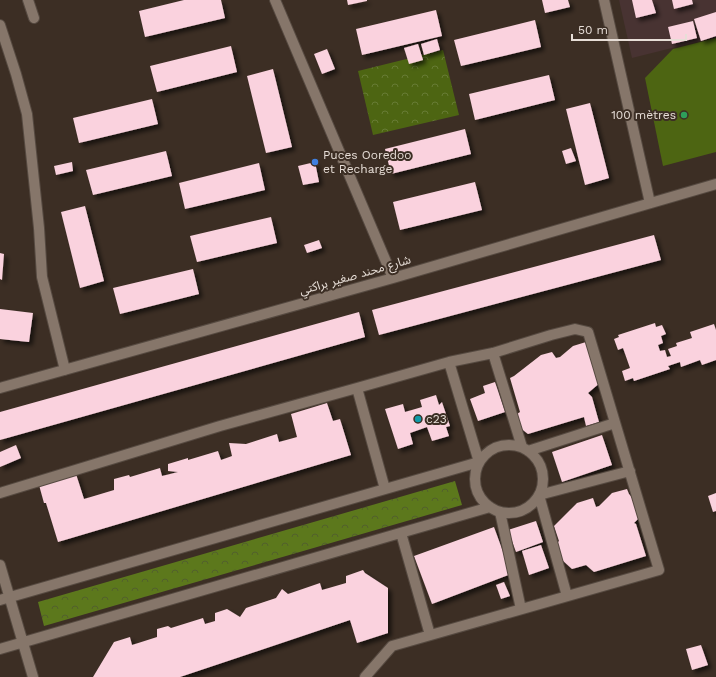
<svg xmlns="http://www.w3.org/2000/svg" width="716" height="677" viewBox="0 0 716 677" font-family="'Work Sans','Noto Sans Arabic',sans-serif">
<defs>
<pattern id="forest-crowns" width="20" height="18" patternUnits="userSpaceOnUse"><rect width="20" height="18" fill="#5c781c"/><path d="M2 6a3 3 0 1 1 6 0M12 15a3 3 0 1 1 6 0" fill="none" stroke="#52602c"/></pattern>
<pattern id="park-crowns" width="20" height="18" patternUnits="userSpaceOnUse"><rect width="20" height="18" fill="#4d6512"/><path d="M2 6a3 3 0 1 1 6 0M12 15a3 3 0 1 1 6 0" fill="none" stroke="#677b34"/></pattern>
<filter id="shadow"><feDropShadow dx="3.5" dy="3.5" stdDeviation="2" flood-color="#0009"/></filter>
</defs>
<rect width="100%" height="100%" fill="#3c2e24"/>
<!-- education -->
<path fill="#483332" d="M619,0H716V37L632,58Z"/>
<!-- grass -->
<path fill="#4d6512" d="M716,38V152L663,166L645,78L673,49Z"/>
<!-- forest -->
<path fill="url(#forest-crowns)" d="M455,481L462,505L44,626L38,602Z"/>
<!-- park -->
<path fill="url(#park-crowns)" d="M443,50L459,115L373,135L358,71Z"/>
<!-- building -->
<path fill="#fad2de" filter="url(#shadow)" d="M184,0H221L225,18L145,37L139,11Z
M347,0H367V1L348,5Z
M542,0H568L570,7L545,13Z
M632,0H652L656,13L636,18Z
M672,0H692L693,4L674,9Z
M436,10L442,36L362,55L356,29Z
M716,12V36L701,41L694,19Z
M535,20L541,47L461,66L454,40Z
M693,21L697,38L672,44L668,27Z
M437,39L440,50L424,55L421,44Z
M418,44L423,60L409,64L404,48Z
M231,46L237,72L157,92L150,66Z
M327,49L335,69L322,74L314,54Z
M273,69L292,147L266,153L247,76Z
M549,75L555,100L475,120L469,94Z
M152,99L158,124L79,143L73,118Z
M590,103L609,178L585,185L566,109Z
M465,129L471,154L391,174L385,149Z
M571,148L576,161L566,164L562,151Z
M166,151L172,176L93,195L86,170Z
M72,162L73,171L56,175L54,166Z
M315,162L319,182L303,185L298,166Z
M259,163L265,190L185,209L179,183Z
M475,182L482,210L400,230L393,202Z
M85,206L104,281L80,288L61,212Z
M271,217L277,243L197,262L190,236Z
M654,235L661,260L379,335L372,310Z
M319,240L322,248L307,253L304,245Z
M0,253L4,254L2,280L0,279Z
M193,269L199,294L120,314L113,288Z
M0,309L33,313L29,342L0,339Z
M359,312L365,337L0,440V412Z
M655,323L656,327L662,325L666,334L661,336L663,343L658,345L660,351L665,350L667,357L671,356L668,349L677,346L676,343L692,338L690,332L714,324L716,330V360L702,365L700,360L681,367L680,362L668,366L670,369L634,381L633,378L625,381L622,371L630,368L623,348L618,350L614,339L619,337L618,335Z
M586,342L592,351L601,382L588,393L592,397L599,422L586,426L584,417L528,434L519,427L514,416L520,412L510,378L514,376L541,355L552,352L556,358L560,357L573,346Z
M495,382L505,412L478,421L470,399L485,393L483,386Z
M436,395L439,405L442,402L450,426L446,427L449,436L432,441L427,427L410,433L413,444L398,449L385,409L403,404L405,412L422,407L420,400Z
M327,403L333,421L340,419L351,455L58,542L46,503H44L39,485L76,474L84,499L114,490V479L129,475L130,477L160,468L162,476L178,472L168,471V464L188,458V460L218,451L221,460L232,456L229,443L246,444L277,434L279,442L297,437L291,414Z
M602,435L612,465L562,482L552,452Z
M16,445L21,458L0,467V452Z
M627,489L629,494L634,500L640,517L634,523L636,524L646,556L594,572L586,565L572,569L561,559L556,544L559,541L554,526L577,503L593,498L596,507L599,506L612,493Z
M716,493V511L713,512L708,496Z
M536,521L543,542L516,552L508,530Z
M494,527L511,574L432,604L414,556Z
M541,545L549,568L529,575L522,551Z
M363,570L365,573L388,588V633L357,643L350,620L180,677H93L114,642L130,637L132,645L157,637V629L168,626L171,628L203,618L205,624L215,621V613L227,609L240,617L246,608L276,598L282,589L288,594L320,583L322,590L346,583V576Z
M504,582L510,596L501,599L496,585Z
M701,645L708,665L692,670L686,649Z"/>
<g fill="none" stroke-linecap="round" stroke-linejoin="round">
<defs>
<path id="minor" d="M28,0L34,18
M275,0L393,278
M604,0L650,203
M0,25L16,74L27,114L39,228L42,277L65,370
M493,353L522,447
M0,388L393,278L716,184
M357,388L385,489
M475 479a34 34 0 1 1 68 0a34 34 0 1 1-68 0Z
M528,451L615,423
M0,493L220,426L357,388L449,362L493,353L551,335L575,329L588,332L659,570L392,646L365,677
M500,512L521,609
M401,533L430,635
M0,565L33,677
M567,596L539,495L630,471
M0,600L479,462L449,362
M0,649L490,507"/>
</defs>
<!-- minor casing -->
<use href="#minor" stroke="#564a41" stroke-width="12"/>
<!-- minor -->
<use href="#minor" stroke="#86766a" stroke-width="10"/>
</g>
<!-- markers -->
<circle fill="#2e9e5b" stroke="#3c2e24" stroke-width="1.5" cx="684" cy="115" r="4"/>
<circle fill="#3f7fe0" stroke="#3c2e24" stroke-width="1.5" cx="315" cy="162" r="4"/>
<circle fill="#0f9aa8" stroke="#3c2e24" stroke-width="1.5" cx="418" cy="419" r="4"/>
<g text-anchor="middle" stroke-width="4" stroke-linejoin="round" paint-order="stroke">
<!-- poi labels -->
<g font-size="12" fill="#e7ded7" stroke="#3c2e24" text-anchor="start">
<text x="676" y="119" text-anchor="end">100 mètres</text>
<text x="323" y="159">Puces Ooredoo<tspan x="323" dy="14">et Recharge</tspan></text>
<text x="426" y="423">c23</text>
</g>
<!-- street labels -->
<g font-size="12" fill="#e7ded7" stroke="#3c2e24">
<text transform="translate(355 275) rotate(-16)" y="4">شارع محند صغير براكتي</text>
</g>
</g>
<!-- scale -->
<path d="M572 34v6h114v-6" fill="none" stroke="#e7ded7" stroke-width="2"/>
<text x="578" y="34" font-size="12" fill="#e7ded7" stroke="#3c2e24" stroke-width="3" paint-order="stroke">50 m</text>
</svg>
